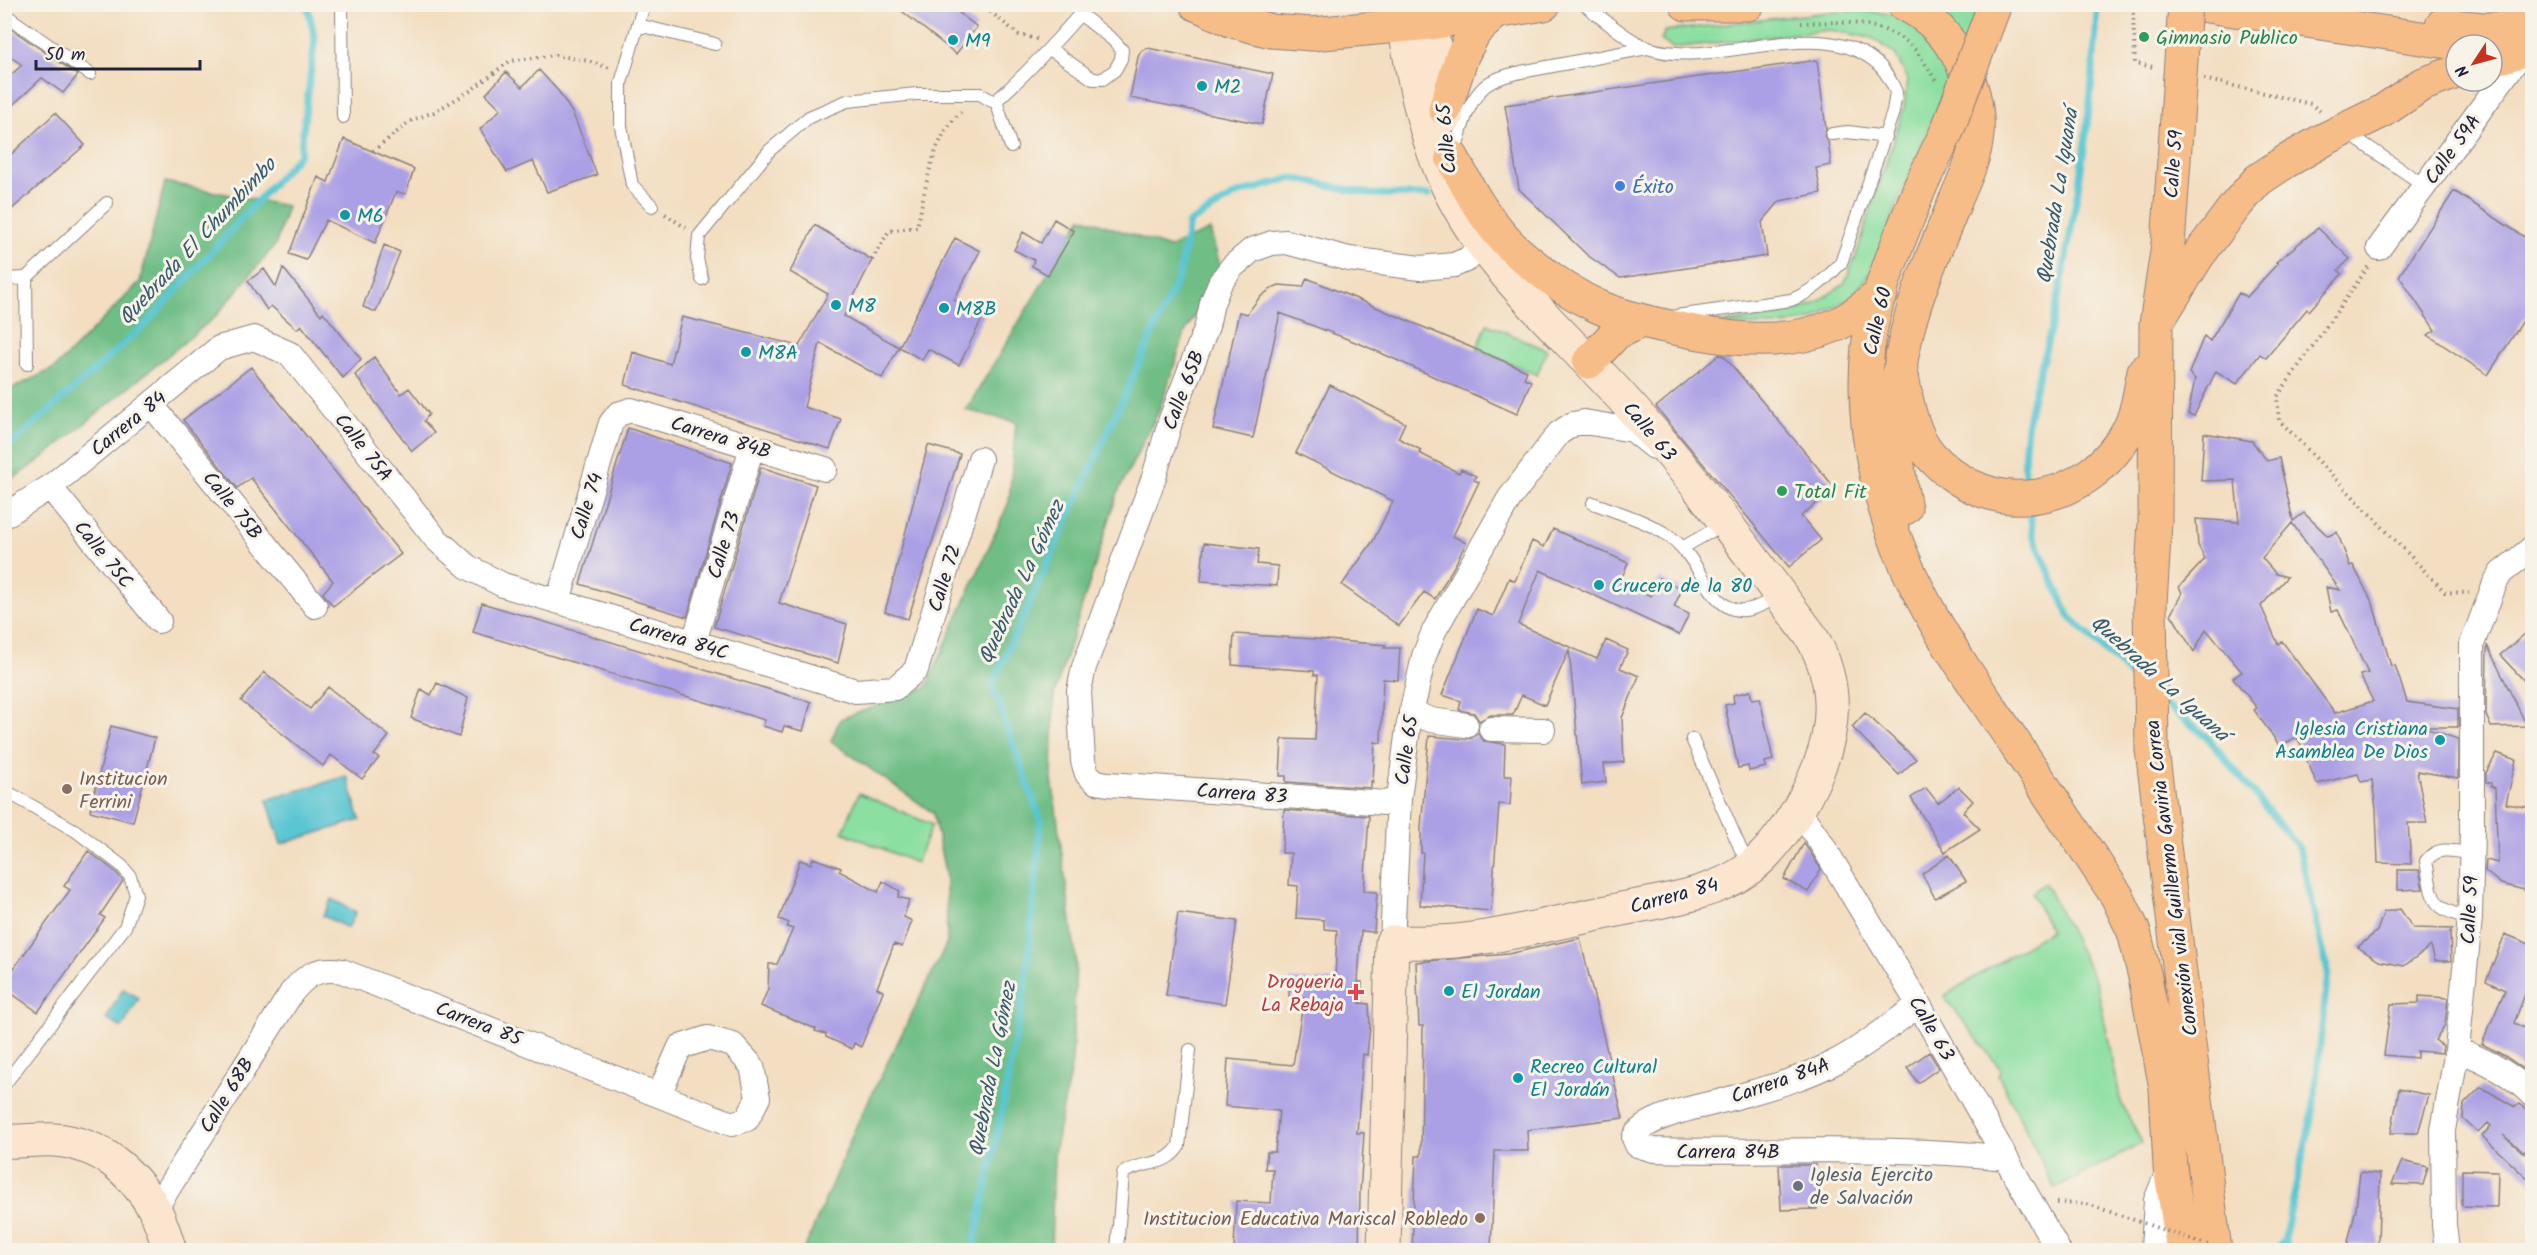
<svg xmlns="http://www.w3.org/2000/svg" width="2537" height="1255" viewBox="0 0 2537 1255" font-family="Kalam,sans-serif">
<rect width="100%" height="100%" fill="#f7f3e8"/>
<filter id="ink" filterUnits="userSpaceOnUse"><feTurbulence type="fractalNoise" baseFrequency=".0167" numOctaves="2"/><feDisplacementMap in="SourceGraphic" scale="12" xChannelSelector="R" yChannelSelector="G"/><feConvolveMatrix kernelMatrix="1 2 1 2 8 2 1 2 1" color-interpolation-filters="sRGB"/></filter>
<filter id="wash" filterUnits="userSpaceOnUse"><feTurbulence type="fractalNoise" baseFrequency=".008" numOctaves="4" result="noise"/><feDisplacementMap in="SourceGraphic" scale="24" xChannelSelector="R" yChannelSelector="G"/><feGaussianBlur stdDeviation="1.35" result="paint"/><feColorMatrix in="noise" values="0 0 0 0 0 0 0 0 0 0 0 0 0 0 0 0 0 1.4 0 .05"/><feComposite in="paint" operator="in"/></filter>
<g filter="url(#wash)">
<rect width="100%" height="100%" fill="#f3dec1"/>
<!-- green -->
<path fill="#8bdfa0" stroke="#56806e" stroke-width="1.5" d="M1916,5H1979L1963,46Z
M1865,11L1898,15L1933,38L1955,67L1895,210L1877,264L1853,296L1812,320L1776,326L1716,324L1783,315L1814,304L1844,284L1857,253L1904,108L1907,78L1895,54L1872,38L1829,30L1672,48L1661,40L1665,31L1829,12Z
M1487,324L1547,350L1537,375L1477,349Z
M859,793L932,825L916,863L843,832Z
M2045,883L2097,984L2121,1102L2142,1143L2055,1189L1998,1074L2001,1070L1944,996L2050,931L2032,893Z"/>
<!-- forest -->
<path fill="#70be86" stroke="#497060" stroke-width="1.5" d="M165,182L287,206L276,244L215,317L39,461L5,484V392L55,368L140,282Z
M1082,217L1169,248L1210,230L1222,273L1186,330L1159,411L1118,492L1054,695L1052,779L1076,959L1072,1062L1054,1154L1051,1250H804L857,1124L947,943L946,877L933,813L831,741L840,719L926,688L1009,502L1016,422L966,410Z"/>
<!-- water -->
<path fill="#5ac6d2" stroke="#3e7486" stroke-width="1.5" d="M347,776L360,820L281,844L267,800Z
M332,899L356,912L348,928L323,916Z
M123,989L139,998L122,1028L106,1019Z"/>
<g fill="none" stroke-linecap="round" stroke-linejoin="round">
<!-- stream -->
<path stroke="#5ac6d2" stroke-width="7" d="M4,451L147,323L300,154L315,39L307,4
M2026,486C2018,425 2043,367 2056,308C2076,208 2094,106 2097,4
M2029,506L2033,535L2069,616L2140,685
M2161,701L2207,737L2299,848L2328,972L2313,1111L2285,1235L2286,1250
M973,1250L994,1152L1026,983L1041,821L992,685L1179,276L1189,223L1237,194L1292,178L1371,194L1429,195
M2278,1250L2285,1237"/>
</g>
<g id="blocks">
<!-- building -->
<path fill="#aba0e5" fill-rule="evenodd" d="M893,4H948L977,27L956,54Z
M4,24L78,75L63,93L42,78L4,113V81L22,65L4,52Z
M1148,48L1273,74L1262,124L1130,98L1138,57L1141,51Z
M1817,60L1826,129L1824,136L1828,141L1831,165L1816,168L1821,193L1780,201L1762,222L1767,256L1620,278L1587,255L1519,189L1505,105Z
M539,70L559,92L573,114L597,175L547,192L533,161L507,172L480,129L501,109L486,94L506,72L522,87Z
M55,113L85,145L4,216V161Z
M344,139L414,169L406,194L396,192L375,243L326,220L306,260L289,254L318,177L328,182Z
M2454,191L2532,242V307L2488,375L2428,335L2435,330L2399,276Z
M1054,219L1074,231L1048,275L1032,266L1034,260L1014,250L1023,232L1041,243Z
M815,225L872,260L844,316L899,347L882,378L820,343L804,407L841,419L830,449L625,385L633,352L670,364L682,317L799,346L828,294L790,272Z
M2318,228L2350,259L2338,270L2342,274L2309,311L2307,309L2266,358L2260,354L2237,384L2216,371L2194,416L2188,414L2195,379L2189,373L2204,336L2210,341L2239,293L2247,297L2278,263L2276,262Z
M955,238L980,251L954,300L984,315L959,365L928,349L922,360L899,347Z
M384,245L400,252L376,312L363,307Z
M283,268L321,315L323,312L361,359L343,378L301,325L297,329L271,306L267,310L248,281L264,269L276,287Z
M1307,278L1527,371L1524,378L1531,381L1517,414L1363,345L1280,313L1253,438L1213,429L1239,312L1247,314L1259,298L1272,288L1279,285L1303,287Z
M1719,355L1724,356L1835,488L1801,516L1821,540L1789,567L1656,407Z
M374,357L401,394L409,388L429,414L424,421L434,433L412,451L355,375Z
M251,367L401,554L333,606L323,593L333,581L251,478L237,488L183,420Z
M1330,385L1405,423L1398,438L1421,450L1419,453L1459,473L1461,469L1476,476L1474,480L1479,482L1453,536L1466,543L1456,563L1435,599L1424,592L1399,626L1342,585L1373,541L1393,501L1296,453Z
M628,428L732,463L687,617L580,584Z
M2204,433L2252,441L2267,461L2279,458L2293,521L2304,513L2328,536L2337,532L2350,566L2353,565L2373,604L2391,666L2395,665L2407,702L2458,709V727H2422L2458,739V778L2417,771L2427,823H2408L2411,864L2378,863L2376,809L2372,780L2361,782L2358,774L2317,784L2297,737L2280,746L2254,710L2257,708L2233,678L2242,672L2206,629L2194,652L2171,614L2182,593L2179,587L2205,559L2198,545L2196,519L2239,522L2235,480L2201,481ZM2292,523L2340,590L2326,587L2331,612L2338,610L2368,673L2360,675L2373,701L2335,713L2282,641L2278,644L2261,606L2287,577L2276,574L2262,558Z
M928,445L960,454L908,619L885,612Z
M761,467L816,485L779,603L847,624L838,663L714,627Z
M1553,529L1628,563L1620,582L1651,596L1659,578L1682,589L1674,607L1689,614L1679,635L1540,570L1518,624L1597,659L1606,640L1628,650L1620,668L1639,676L1622,718L1624,762L1604,764L1606,782L1582,785L1569,650L1545,705L1522,695L1513,715H1491L1479,721L1474,713L1459,710L1461,701L1442,695L1477,609L1493,616L1509,578L1515,581L1532,541L1544,547Z
M1204,543L1259,549L1257,564L1278,566L1277,586L1201,581Z
M482,603L811,702L803,731L784,726L782,732L763,726L765,720L473,632Z
M2532,628V689L2500,655Z
M1234,634L1315,639L1386,645L1384,648H1400L1398,680L1383,679L1381,743L1375,742L1373,782L1371,781V788L1286,782V776H1280L1282,739L1315,740L1318,675H1314V671L1232,665Z
M2487,645L2527,726L2491,727L2486,715Z
M264,672L310,709L328,687L389,736L374,755L379,758L362,779L331,755L323,766L241,701Z
M437,683L468,698L459,737L411,718L421,689L431,695Z
M1750,691L1752,699L1760,698L1773,760L1765,762L1766,767L1749,771L1748,766L1738,768L1725,705L1734,703L1733,695Z
M1865,713L1916,759L1899,775L1852,727Z
M111,726L155,738L133,822L90,811Z
M1478,733L1484,741L1505,744L1504,776H1512L1510,805L1499,804L1491,911L1420,905L1423,853H1421V827L1429,736L1465,739L1472,738Z
M2497,753L2516,760L2506,804L2532,808V892L2501,884L2485,871L2486,860L2498,863L2495,788L2491,786V783L2486,782V773Z
M1959,787L1973,801L1963,812L1980,829L1945,852L1911,798L1926,788L1938,803Z
M1284,810L1369,816L1364,891L1377,892L1374,932L1361,931L1358,982H1362L1360,1003L1369,1004L1370,1026L1367,1055L1363,1054L1357,1133H1364L1360,1192L1359,1251H1234L1236,1201L1271,1203L1273,1169H1265L1267,1152H1275L1279,1111L1225,1106L1228,1059L1293,1065L1304,997L1289,996L1290,980L1335,981L1337,930L1324,929V920L1296,918L1298,886L1289,885L1291,853H1282Z
M1804,843L1821,869L1808,892L1784,879Z
M88,851L116,872L123,881L100,915L105,918L38,1012L4,988V982L70,890L64,886Z
M1949,855L1966,881L1935,898L1922,874Z
M813,858L841,868L839,871L878,892L883,881L900,891L898,897L909,900L904,917L912,921L902,947L894,944L877,988L883,991L861,1047L854,1043L852,1049L826,1037V1034L815,1031L816,1029L761,1006L768,989L769,964H777L793,929L787,927L789,923L779,919L788,893L800,860L811,864Z
M2398,870H2419L2423,889L2398,890Z
M2400,909L2413,928L2453,929L2450,932L2451,961H2435L2431,946L2404,966L2379,961L2358,947L2377,931L2384,912Z
M1178,913L1237,921L1225,1004L1166,995Z
M2505,934L2532,945V976L2514,1023L2532,1032V1075L2505,1056L2482,1044L2505,990L2486,981Z
M1580,938L1623,1118L1527,1130L1528,1151H1495L1491,1251H1412L1416,1156H1421L1423,1026H1419L1416,962L1508,954Z
M2419,996L2448,998L2445,1025L2435,1040L2443,1046L2442,1053L2417,1051V1058L2384,1055L2391,1004L2419,1003Z
M1929,1052L1939,1068L1918,1083L1907,1068Z
M2481,1087L2515,1107L2519,1104L2532,1114V1143L2524,1152L2503,1135L2532,1160V1183L2482,1136L2491,1126L2488,1123L2478,1133L2463,1119L2464,1104Z
M2399,1089L2429,1095L2418,1133H2391Z
M2402,1161L2428,1167L2423,1185L2392,1184Z
M1779,1165H1815L1817,1209L1781,1210Z
M2462,1170L2498,1171L2497,1207L2462,1206Z
M2360,1172L2380,1174L2378,1244L2347,1246L2356,1208Z"/>
</g>
</g>
<g filter="url(#ink)">
<use href="#blocks" fill-opacity="0" stroke="#8a807e" stroke-width="1.5"/>
<g fill="none" stroke-linecap="round" stroke-linejoin="round">
<defs>
<path id="lane" d="M342,4L343,117
M644,4L621,83V126L632,185L652,206
M1584,4C1600,17 1630,42 1648,48C1715,71 1822,11 1879,65C1887,73 1892,83 1896,92L1893,112L1841,263C1826,279 1812,292 1791,300L1676,316
M4,14L90,74
M638,25L715,44
M1050,49L1093,79H1103L1115,70L1121,59L1122,50L1113,40L1080,14
M996,101C1027,73 1053,45 1080,14L1079,4
M996,101L1011,147
M2348,133L2425,186
M1832,134L1848,132L1886,137
M1453,156C1461,134 1466,102 1485,86C1494,78 1509,75 1521,72L1647,48
M26,278L27,364
M4,279L26,278L107,203
M702,279L697,259L699,236L770,150L809,117L847,101L917,94H980L992,101H996
M1593,503C1619,513 1651,522 1673,539C1712,571 1713,640 1777,596
M1682,548L1724,524
M1692,739L1749,868
M4,790L76,831L122,866L130,876L136,895L125,927L4,1085
M2470,918C2429,909 2433,898 2426,861C2438,845 2454,851 2472,854
M1117,1250L1123,1173C1144,1160 1165,1168 1179,1146L1190,1050"/>
<path id="street" d="M2379,248L2524,50
M151,404L315,606
M50,487L159,621
M4,516L50,487L219,348L254,338L290,354L436,539L468,567L503,585L856,691L895,688L916,670L980,459
M558,601L611,423L618,414L631,410L825,469
M694,642L752,447
M1411,712L1431,720L1466,725
M1491,729L1543,730
M1399,799L1386,803L1108,784L1096,782L1087,774L1083,761L1079,691L1084,667L1154,477L1171,419L1207,326L1212,303L1220,283L1232,267L1252,250L1272,243L1286,242L1349,259L1420,268L1454,265L1468,259L1482,244
M1798,810L1820,841L1919,1005L2058,1250
M1392,942L1399,799L1408,728L1424,656L1434,631L1509,499L1559,433L1573,424L1584,422L1633,430L1654,447
M1919,1005C1891,1024 1865,1047 1835,1062C1801,1080 1763,1089 1726,1100C1703,1106 1645,1115 1634,1138L1637,1145L1654,1150C1771,1153 1889,1145 2006,1158
M2457,1050C2486,1060 2511,1073 2532,1095
M155,1209L292,992C307,974 319,967 342,971L732,1124L747,1119L758,1098L752,1066L733,1045L708,1038L680,1047L659,1095
M2153,1250L2156,1200L2170,1167
M2447,1250L2444,1225L2443,1130L2457,1050L2470,918L2472,831V644L2495,583L2501,573L2532,548"/>
<path id="secondary" d="M1427,4L1446,117
M4,1141C21,1142 38,1139 55,1140C101,1144 131,1170 154,1208C161,1220 165,1237 170,1250
M1384,1250L1392,942C1413,942 1435,943 1456,941C1510,935 1564,921 1617,910C1660,901 1710,896 1747,870C1777,849 1806,801 1819,767C1837,722 1836,678 1811,636C1751,557 1692,474 1625,401C1565,334 1492,274 1451,193C1422,135 1411,67 1401,4"/>
<path id="primary" d="M1196,4L1233,21L1271,31L1312,34L1430,23L1544,4
M2194,4L2468,45
M2442,25L2483,29L2532,28
M1445,109L1462,56L1475,31L1496,12"/>
<path id="highway" d="M1686,4H1748
M1904,4C1930,16 1948,36 1961,61C1973,85 1979,108 1977,135C1975,159 1963,182 1954,204C1937,246 1918,288 1907,332C1893,390 1892,449 1905,508
M2492,59L2524,50
M1452,157C1469,190 1486,222 1513,248C1535,268 1569,293 1595,305C1618,316 1645,322 1670,327C1725,339 1782,348 1836,325C1852,318 1867,304 1881,294
M1920,187C1901,237 1874,294 1868,347C1859,432 1881,520 1921,596C1946,645 1980,692 2011,738C2046,790 2082,843 2117,896L2134,932L2145,977L2166,1088L2170,1167L2183,1250
M2168,245L2156,324L2155,523L2150,603L2152,750L2215,1250
M2162,314L2197,257L2237,204L2258,180L2285,162L2325,139L2383,111L2421,85L2456,72
M1589,362L1616,333L1641,321
M1901,370C1906,398 1911,434 1931,456C1992,522 2087,506 2129,429C2138,413 2140,389 2144,371"/>
</defs>
<!-- lane casing -->
<use href="#lane" stroke="#8a807e" stroke-width="14"/>
<!-- street casing -->
<use href="#street" stroke="#8a807e" stroke-width="26"/>
<!-- secondary casing -->
<use href="#secondary" stroke="#8a807e" stroke-width="35"/>
<!-- primary casing -->
<use href="#primary" stroke="#8a807e" stroke-width="35"/>
<!-- highway casing -->
<use href="#highway" stroke="#8a807e" stroke-width="35"/>
<!-- path -->
<path stroke="#8a807e" stroke-width="4" stroke-dasharray="1.5 4.5" stroke-linecap="butt" d="M981,4L1019,35L1037,39
M2133,13L2135,63L2153,67
M1801,23C1839,21 1890,20 1916,51C1924,61 1930,72 1937,82
M2204,79L2311,104L2320,111
M373,151L412,120L434,112L470,91L510,61L555,55L588,61L610,68
M665,214L686,228
M872,260L889,231L917,227C926,189 931,139 961,112
M2368,267L2277,397L2279,420L2445,592L2469,593
M2057,1203L2087,1204"/>
<!-- lane -->
<use href="#lane" stroke="#fff" stroke-width="12"/>
<!-- street -->
<use href="#street" stroke="#fff" stroke-width="24"/>
<!-- secondary -->
<use href="#secondary" stroke="#fce5cf" stroke-width="33"/>
<!-- primary -->
<use href="#primary" stroke="#f7bd88" stroke-width="33"/>
<!-- highway -->
<use href="#highway" stroke="#f7bd88" stroke-width="33"/>
<defs>
<path id="highway-bridge" d="M1920,187L1947,131L1995,4
M2168,245L2185,4"/>
</defs>
<!-- highway-bridge casing -->
<use href="#highway-bridge" stroke="#8a807e" stroke-width="35" stroke-linecap="butt"/>
<!-- path-bridge -->
<path stroke="#8a807e" stroke-width="4" stroke-dasharray="1.5 4.5" stroke-linecap="butt" d="M2087,1204L2223,1250"/>
<!-- highway-bridge -->
<use href="#highway-bridge" stroke="#f7bd88" stroke-width="33"/>
</g>
</g>
<!-- markers -->
<g fill="#2e9e5b" stroke="#f7f3e8" stroke-width="2">
<circle cx="2144" cy="37" r="6"/>
<circle cx="1782" cy="491" r="6"/>
</g>
<g fill="#0f9aa8" stroke="#f7f3e8" stroke-width="2">
<circle cx="953" cy="40" r="6"/>
<circle cx="1202" cy="86" r="6"/>
<circle cx="345" cy="215" r="6"/>
<circle cx="836" cy="305" r="6"/>
<circle cx="944" cy="308" r="6"/>
<circle cx="746" cy="352" r="6"/>
<circle cx="1599" cy="585" r="6"/>
<circle cx="2440" cy="740" r="6"/>
<circle cx="1449" cy="991" r="6"/>
<circle cx="1518" cy="1078" r="6"/>
</g>
<circle fill="#3f7fe0" stroke="#f7f3e8" stroke-width="2" cx="1620" cy="186" r="6"/>
<g fill="#8d6e63" stroke="#f7f3e8" stroke-width="2">
<circle cx="67" cy="789" r="6"/>
<circle cx="1480" cy="1218" r="6"/>
</g>
<path fill="#e0444e" stroke="#f7f3e8" stroke-width="2" d="M1353 983h6v6h6v6h-6v6h-6v-6h-6v-6h6z"/>
<circle fill="#6b7280" stroke="#f7f3e8" stroke-width="2" cx="1798" cy="1186" r="6"/>
<g text-anchor="middle" stroke-width="6" stroke-linejoin="round" paint-order="stroke">
<!-- leisure labels -->
<g font-size="20" fill="#27864d" stroke="#f7f3e8" text-anchor="start">
<text x="2156" y="44">Gimnasio Publico</text>
<text x="1794" y="498">Total Fit</text>
</g>
<!-- culture labels -->
<g font-size="20" fill="#0d838f" stroke="#f7f3e8" text-anchor="start">
<text x="965" y="47">M9</text>
<text x="1214" y="93">M2</text>
<text x="357" y="222">M6</text>
<text x="848" y="312">M8</text>
<text x="956" y="315">M8B</text>
<text x="758" y="359">M8A</text>
<text x="1611" y="592">Crucero de la 80</text>
<text x="2428" y="735" text-anchor="end">Iglesia Cristiana<tspan x="2428" dy="23">Asamblea De Dios</tspan></text>
<text x="1461" y="998">El Jordan</text>
<text x="1530" y="1073">Recreo Cultural<tspan x="1530" dy="23">El Jordán</tspan></text>
</g>
<!-- street labels -->
<g font-size="20" fill="#22223b" stroke="#f7f3e8">
<text transform="translate(1446 139) rotate(-95)" y="7">Calle 65</text>
<text transform="translate(2452 149) rotate(-54)" y="7">Calle 59A</text>
<text transform="translate(2173 164) rotate(-86)" y="7">Calle 59</text>
<text transform="translate(1877 321) rotate(-77)" y="7">Calle 60</text>
<text transform="translate(1183 390) rotate(-69)" y="7">Calle 65B</text>
<text transform="translate(128 423) rotate(-39)" y="7">Carrera 84</text>
<text transform="translate(1650 431) rotate(50)" y="7">Calle 63</text>
<text transform="translate(721 437) rotate(17)" y="7">Carrera 84B</text>
<text transform="translate(364 447) rotate(52)" y="7">Calle 75A</text>
<text transform="translate(233 505) rotate(51)" y="7">Calle 75B</text>
<text transform="translate(586 506) rotate(-73)" y="7">Calle 74</text>
<text transform="translate(723 545) rotate(-73)" y="7">Calle 73</text>
<text transform="translate(104 554) rotate(51)" y="7">Calle 75C</text>
<text transform="translate(944 578) rotate(-73)" y="7">Calle 72</text>
<text transform="translate(679 638) rotate(17)" y="7">Carrera 84C</text>
<text transform="translate(1406 750) rotate(-82)" y="7">Calle 65</text>
<text transform="translate(1242 793) rotate(4)" y="7">Carrera 83</text>
<text transform="translate(2171 878) rotate(-97)" y="7">Conexión vial Guillermo Gaviria Correa</text>
<text transform="translate(1674 895) rotate(-15)" y="7">Carrera 84</text>
<text transform="translate(2469 910) rotate(-87)" y="7">Calle 59</text>
<text transform="translate(479 1023) rotate(21)" y="7">Carrera 85</text>
<text transform="translate(1932 1028) rotate(60)" y="7">Calle 63</text>
<text transform="translate(1780 1080) rotate(-19)" y="7">Carrera 84A</text>
<text transform="translate(226 1095) rotate(-58)" y="7">Calle 68B</text>
<text x="1728" y="1158">Carrera 84B</text>
</g>
<!-- shop labels -->
<g font-size="20" fill="#366cbe" stroke="#f7f3e8" text-anchor="start">
<text x="1632" y="193">Éxito</text>
</g>
<!-- education labels -->
<g font-size="20" fill="#785e54" stroke="#f7f3e8" text-anchor="start">
<text x="79" y="785">Institucion<tspan x="79" dy="23">Ferrini</tspan></text>
<text x="1468" y="1225" text-anchor="end">Institucion Educativa Mariscal Robledo</text>
</g>
<!-- health labels -->
<g font-size="20" fill="#be3a42" stroke="#f7f3e8" text-anchor="end">
<text x="1344" y="988">Drogueria<tspan x="1344" dy="23">La Rebaja</tspan></text>
</g>
<!-- worship labels -->
<g font-size="20" fill="#5b616d" stroke="#f7f3e8" text-anchor="start">
<text x="1810" y="1181">Iglesia Ejercito<tspan x="1810" dy="23">de Salvación</tspan></text>
</g>
<!-- water labels -->
<g font-size="21" font-style="italic" fill="#365b70" stroke="#f7f3e8">
<text transform="translate(2057 196) rotate(-81)" y="7">Quebrada La Iguaná</text>
<text transform="translate(197 241) rotate(-47)" y="7">Quebrada El Chumbimbo</text>
<text transform="translate(1021 582) rotate(-65)" y="7">Quebrada La Gómez</text>
<text transform="translate(2160 678) rotate(42)" y="7">Quebrada La Iguaná</text>
<text transform="translate(992 1069) rotate(-79)" y="7">Quebrada La Gómez</text>
</g>
</g>
<!-- margin -->
<rect width="2537" height="1255" fill="none" stroke="#f7f3e8" stroke-width="24"/>
<!-- north arrow -->
<g transform="translate(2474 63) rotate(234)"><circle r="28" fill="#f7f3e8" stroke="#a29fa3" stroke-width="1.5"/>
<path d="M0-4.5L10 22L0 15L-10 22Z" fill="#c8321e"/>
<text y="-9" font-size="16" font-weight="bold" text-anchor="middle" fill="#22223b">N</text>
</g>
<!-- scale -->
<path d="M36 60v9h164v-9" fill="none" stroke="#22223b" stroke-width="3"/>
<text x="45" y="60" font-size="18" fill="#22223b" stroke="#f7f3e8" stroke-width="4.5" paint-order="stroke">50 m</text>
</svg>
